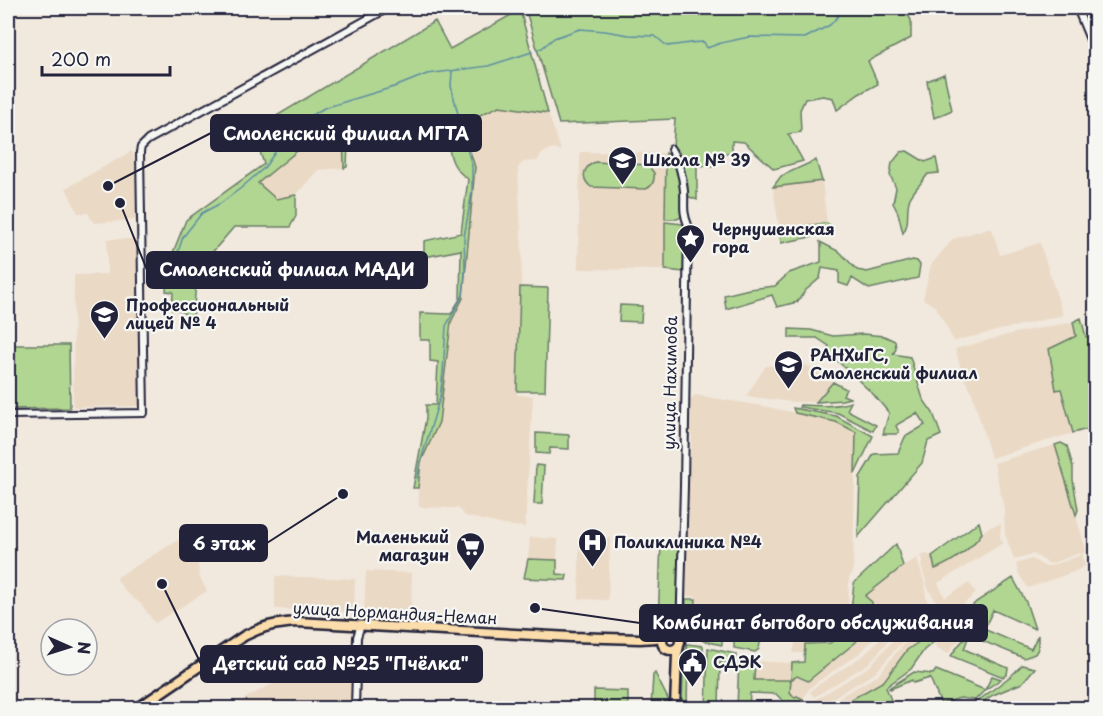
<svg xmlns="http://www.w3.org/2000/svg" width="1103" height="716" viewBox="0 0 1103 716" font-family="'Playpen Sans',sans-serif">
<rect width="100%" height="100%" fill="#f1e9de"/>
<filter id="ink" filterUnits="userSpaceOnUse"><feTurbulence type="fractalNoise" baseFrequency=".0167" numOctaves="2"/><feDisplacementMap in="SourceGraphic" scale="12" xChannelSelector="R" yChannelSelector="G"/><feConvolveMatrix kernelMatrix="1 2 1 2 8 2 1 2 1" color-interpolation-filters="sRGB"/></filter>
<g filter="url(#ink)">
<!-- built -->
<path fill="#ead9c5" d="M499,106L548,113L561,150L550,149L540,155L538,161L523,162L518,168L522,255L517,395L533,396L525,527L504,525L465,516L458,508L419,507L418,488L421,462L439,422L451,322L463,298L475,168L470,151L463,141L465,122Z
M343,128L344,168L318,170L296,195L276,199L258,183L323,130Z
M132,151L136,163V220L94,223L88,213H78L66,188Z
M580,152L666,153L665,270L578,269Z
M822,181L827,223L779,229L773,187Z
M988,228L992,229L1000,255L1040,243L1063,315L954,341L936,307L923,299L931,265L953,239Z
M107,239H136L139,406L73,407L74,275L107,274Z
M1073,322L1077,336L1056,390L1060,389L1073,433L991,458L971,390L964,379L955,349L1015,333Z
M801,363L810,367L833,382L816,402H791L746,396L766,366Z
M695,395L768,407L836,422L856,432L853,572L849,578L848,611L839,624L714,622L713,627H694L696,596H686L687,504L692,436L689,431L690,400Z
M1055,445L1086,550L1082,554L1085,566L1076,571L1028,588L1019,574L1016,564L1032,559L1044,566H1050L1079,556L1081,554L1080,553L1050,564L1033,554L1014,559L1005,534L1004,509L994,463Z
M1001,524L1000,537L1003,543L938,583L945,598L947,596L969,583L976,593L952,614L945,611L937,603L928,588L921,565L923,562L920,556L926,554L932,556L936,569L947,564L975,543L982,533L989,527Z
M183,537L198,562L199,576L207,591L155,623L141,604L126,592L116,578Z
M530,537L558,539L557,560L528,559Z
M579,537L610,538L608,600L579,599Z
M917,558L925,585L926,597L930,608L892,637L868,664L814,697L810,692L815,687L864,655L889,629L879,616L875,604L870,601L865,596L903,566Z
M366,571L412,573L411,613L364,612Z
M275,576L355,579L354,612L275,609Z
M929,612H942L950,616L947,619L951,616L957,621L967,635L955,644L948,654L939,649L933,643L947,630L943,623L935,631L907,650L884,681L836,708H821L878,675L903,644L931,625L943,623L947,619L929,623L902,642L875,673L815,708H806L812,702L870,666L894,639Z
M873,615L885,628L861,652L813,685L808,690L803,699L797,696L794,697L790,692L754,680L755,661L792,663V679L869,620Z
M799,626L839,627L843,628L839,637L830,643L805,644V653H793Z
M287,676L353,677V708H231L246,698Z"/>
<!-- green -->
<path fill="#b0d692" stroke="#697c66" stroke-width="1.5" d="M529,8H904L911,20V38L868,61L878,84L859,94L837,110L833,98L823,96L805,99L800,110L801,132L788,134L803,161L774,169L744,142L732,141V152L712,156V167L697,165V200L687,196L679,152L673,146L675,119L559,124L526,11Z
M520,10L548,113L499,106L465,122L464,141L470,151L475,167L463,298L451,322L439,422L421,462L418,488H413L426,418V405H436L438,362L430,361V340H420V313L451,314L460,299L461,250L424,257V241L461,233L468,179C450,167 450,154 446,134L392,139V145L387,146L386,139L348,143L347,167L344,168L343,129L323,130L258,183L276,199L296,195V216L290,227H234L197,270L193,319L179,310H172L173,292L166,291L168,265L186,220L264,164L253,130L435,21L450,49Z
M944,74L952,110L934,118L927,81Z
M907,151L925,162L936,158L939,173L928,174C923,181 914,190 910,198C905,210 911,222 903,233L898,213L893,203L896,188L890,175L892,163L901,152Z
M666,153L676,162L681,191V217L677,219H665Z
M816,160L822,181L773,187L781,176Z
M595,162L648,165L654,173C655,181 653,186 646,189L591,187C581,179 582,168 595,162Z
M665,222L683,224L685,227L684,272L665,270Z
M827,223L831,226L815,236L781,243L779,229Z
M820,242L840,252L857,270L867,272L913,260L917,261L920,265L918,278L869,289L852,278L848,286L839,283V271L822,268L820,278L806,290L797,302L777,307L772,295L726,309L724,295L749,289L775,286L789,273L821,262V245Z
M520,287L548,288L545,391H517Z
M620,305L642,306L641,322L619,321Z
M1081,318L1086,337L1095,334V427L1073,433L1061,389L1056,390L1049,349L1076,336L1073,322Z
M789,329L811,330L833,336L863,334L884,336L895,341L896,349L893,354L910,357L923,399L933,413L941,435L928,441L922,463L858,537L860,477L874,454L898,453L905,437L925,425L917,413L898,424L896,426L899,432L896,434H883L889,413L873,394L827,351L829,346L817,338H789Z
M8,345H69L70,408L8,409Z
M833,382L846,389L843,395L850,398L842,400L816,402Z
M851,402L847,410L876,425L873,431L838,413L799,407L800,405C817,406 835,407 851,402Z
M793,408L836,416L873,436L855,474L856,432L836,422L795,413Z
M536,433L569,435V449L550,448L549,454L536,453Z
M1061,443L1067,446L1073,467V480L1078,510L1076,515L1055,445Z
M536,465L544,466L542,504H534Z
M979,522L982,533C971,549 953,562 935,569L932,556Z
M661,540H676L679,543L677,619L662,627H658Z
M896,544L903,566L865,596L872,602L873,615L856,642L808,681L797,676L791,680L790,692L794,697L797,696L803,699L802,708H782V700L776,694L750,693L749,708H737L739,658L755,661L754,680H791L792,663L804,662L805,644L830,643L839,637L843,628L848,620L851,610L854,583Z
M528,559L557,560V574L567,575L566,580L524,578Z
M1013,578L1026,602L1035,629L993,610L986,625L978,627L971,636L967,635L957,621L976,602Z
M686,599H696L694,627H685Z
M943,623L948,630L924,650L911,669L886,687L894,708H885L882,700L859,708H836L884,681L907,650L935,631Z
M737,624L763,625L759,649L755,652L734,648V631L731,630V626Z
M716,626H722V645L703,641V629L715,630Z
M986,630L1031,649L1038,635V649L1035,654L1024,658L975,638L980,631Z
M966,637L968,638L964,649L1008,668L1007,674L1003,677L951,656L958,646Z
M687,644L703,646V654H688L687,708H682L683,668Z
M708,648L736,654L735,663H720L719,708H706Z
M1022,665L1035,668L1022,683L993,695L984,701H978L1012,675Z
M936,670L985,690L992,676L1001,679L985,690L975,700L960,698L941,704L930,678L913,683L912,680L890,689L889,688L914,672L933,674Z
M655,673L668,699V708H651L653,675Z
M594,690L628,691V706L594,705Z"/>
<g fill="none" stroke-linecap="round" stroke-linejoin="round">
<!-- stream -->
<path stroke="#5f8da3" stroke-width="1.5" d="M536,50L542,48L554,38L580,29L605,31L629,35L655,36L667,46C680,45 691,42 704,42L707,48L721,43L749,37L805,38L830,25L839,15L838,8
M172,270L183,237L202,213L221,203L241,188L264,168L290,131L303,121L324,108L397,86L427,74L488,66L532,52
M417,478L420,463L440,397L443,372L446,326L463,295L465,271L464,237L472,192V166L468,152L459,135L458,114L451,86L452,72"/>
<defs>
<path id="tertiary" d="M1077,8L1096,54
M671,149C679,162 683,176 684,191C685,205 682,210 688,225L684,486L680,637
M8,415L144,413L140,152L141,147L148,140L388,8
M668,632L675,628L679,621
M355,708L357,637L361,625"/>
<path id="primary" d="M662 641a9 9 0 1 1 18 0a9 9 0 1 1-18 0Z
M138,708L244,636C266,625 274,624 297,622L571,637L640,639L656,638L666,633
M675,708L677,655L679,646"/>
</defs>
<!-- tertiary casing -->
<use href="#tertiary" stroke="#22223b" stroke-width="10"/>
<!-- primary casing -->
<use href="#primary" stroke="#22223b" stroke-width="13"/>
<!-- tertiary -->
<use href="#tertiary" stroke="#f6f6f2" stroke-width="6"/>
<!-- primary -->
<use href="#primary" stroke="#fbddab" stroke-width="8"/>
</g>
</g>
<!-- icons -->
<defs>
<symbol id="school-pin" viewBox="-11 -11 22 30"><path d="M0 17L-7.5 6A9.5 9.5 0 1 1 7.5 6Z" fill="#22223b" stroke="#f6f6f2"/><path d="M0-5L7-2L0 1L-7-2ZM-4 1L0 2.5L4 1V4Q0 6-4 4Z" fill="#fff"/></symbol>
<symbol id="sight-pin" viewBox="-11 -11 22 30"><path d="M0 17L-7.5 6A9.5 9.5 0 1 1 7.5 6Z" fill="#22223b" stroke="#f6f6f2"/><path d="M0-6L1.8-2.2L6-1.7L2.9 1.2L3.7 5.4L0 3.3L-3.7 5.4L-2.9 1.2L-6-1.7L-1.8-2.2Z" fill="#fff"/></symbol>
<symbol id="university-pin" viewBox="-11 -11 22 30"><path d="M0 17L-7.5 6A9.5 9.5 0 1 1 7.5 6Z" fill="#22223b" stroke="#f6f6f2"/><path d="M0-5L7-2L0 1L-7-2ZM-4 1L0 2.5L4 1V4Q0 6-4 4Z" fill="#fff"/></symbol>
<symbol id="hospital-pin" viewBox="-11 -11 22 30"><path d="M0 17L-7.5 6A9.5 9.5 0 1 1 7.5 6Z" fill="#22223b" stroke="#f6f6f2"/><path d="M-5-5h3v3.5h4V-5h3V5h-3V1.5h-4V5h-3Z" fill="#fff"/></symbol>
<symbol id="supermarket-pin" viewBox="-11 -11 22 30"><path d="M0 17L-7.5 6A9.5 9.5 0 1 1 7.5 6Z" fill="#22223b" stroke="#f6f6f2"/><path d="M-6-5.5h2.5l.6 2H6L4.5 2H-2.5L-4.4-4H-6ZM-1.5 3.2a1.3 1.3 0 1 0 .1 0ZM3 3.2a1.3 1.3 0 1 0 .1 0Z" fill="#fff"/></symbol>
<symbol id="civic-pin" viewBox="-11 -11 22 30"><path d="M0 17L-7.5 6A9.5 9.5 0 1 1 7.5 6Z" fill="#22223b" stroke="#f6f6f2"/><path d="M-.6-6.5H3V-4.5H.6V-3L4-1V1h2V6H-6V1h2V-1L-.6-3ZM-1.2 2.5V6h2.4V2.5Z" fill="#fff"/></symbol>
</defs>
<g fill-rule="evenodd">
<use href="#school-pin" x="606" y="144" width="33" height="45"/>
<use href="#sight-pin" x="674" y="222" width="33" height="45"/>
<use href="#university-pin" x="88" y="298" width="33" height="45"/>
<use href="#university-pin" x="772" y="348" width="33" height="45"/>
<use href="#hospital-pin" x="576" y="526" width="33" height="45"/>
<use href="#supermarket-pin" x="454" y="530" width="33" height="45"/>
<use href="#civic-pin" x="676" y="646" width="33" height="45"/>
</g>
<g text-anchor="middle" stroke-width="4.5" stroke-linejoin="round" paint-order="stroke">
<!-- poi labels -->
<g font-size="16" font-weight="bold" fill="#22223b" stroke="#f6f6f2" text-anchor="start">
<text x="643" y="166">Школа № 39</text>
<text x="712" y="235">Чернушенская<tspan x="712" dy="18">гора</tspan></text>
<text x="126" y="311">Профессиональный<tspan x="126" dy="18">лицей № 4</tspan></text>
<text x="810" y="361">РАНХиГС,<tspan x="810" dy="18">Смоленский филиал</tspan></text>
<text x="449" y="543" text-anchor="end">Маленький<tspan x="449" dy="18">магазин</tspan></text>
<text x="614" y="548">Поликлиника №4</text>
<text x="713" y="668">СДЭК</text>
</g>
<!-- street labels -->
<g font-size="16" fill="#22223b" stroke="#f6f6f2">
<text transform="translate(670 383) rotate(-89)" y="6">улица Нахимова</text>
<text transform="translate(395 613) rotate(3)" y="6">улица Нормандия-Неман</text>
</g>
</g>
<!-- callouts -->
<path fill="none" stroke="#22223b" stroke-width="2" d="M108 186L211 133M120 203L147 270M343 494L267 543M535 608L640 623M162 584L201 664"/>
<g fill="#22223b" stroke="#f6f6f2" stroke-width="2">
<circle cx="108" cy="186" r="6"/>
<circle cx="120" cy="203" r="6"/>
<circle cx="343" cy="494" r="6"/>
<circle cx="535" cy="608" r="6"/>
<circle cx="162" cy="584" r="6"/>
</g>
<g fill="#22223b" stroke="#22223b" stroke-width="2">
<rect x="211" y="115" width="270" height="36" rx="6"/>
<rect x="147" y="252" width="280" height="36" rx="6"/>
<rect x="180" y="525" width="87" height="36" rx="6"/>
<rect x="640" y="605" width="347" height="36" rx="6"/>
<rect x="201" y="646" width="281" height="36" rx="6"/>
</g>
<g font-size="18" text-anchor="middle" font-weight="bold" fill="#fff">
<text x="346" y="140">Смоленский филиал МГТА</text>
<text x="287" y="276">Смоленский филиал МАДИ</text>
<text x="224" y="550">6 этаж</text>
<text x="813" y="629">Комбинат бытового обслуживания</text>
<text x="341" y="670">Детский сад №25 "Пчёлка"</text>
</g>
<!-- margin -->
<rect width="1103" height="716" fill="none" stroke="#f6f6f2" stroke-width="30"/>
<rect x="15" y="15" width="1073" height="686" fill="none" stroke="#22223b" stroke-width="2" filter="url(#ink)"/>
<!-- north arrow -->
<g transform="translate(69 647) rotate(93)"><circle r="28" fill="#f6f6f2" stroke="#a1a1a9" stroke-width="1.5"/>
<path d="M0-4.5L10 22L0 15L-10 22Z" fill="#22223b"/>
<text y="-9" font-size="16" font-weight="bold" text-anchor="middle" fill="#22223b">N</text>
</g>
<!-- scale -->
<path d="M42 66v9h128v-9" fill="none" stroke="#22223b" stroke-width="3"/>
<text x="51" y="66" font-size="18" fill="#22223b" stroke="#f6f6f2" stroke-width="4.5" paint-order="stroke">200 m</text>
</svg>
